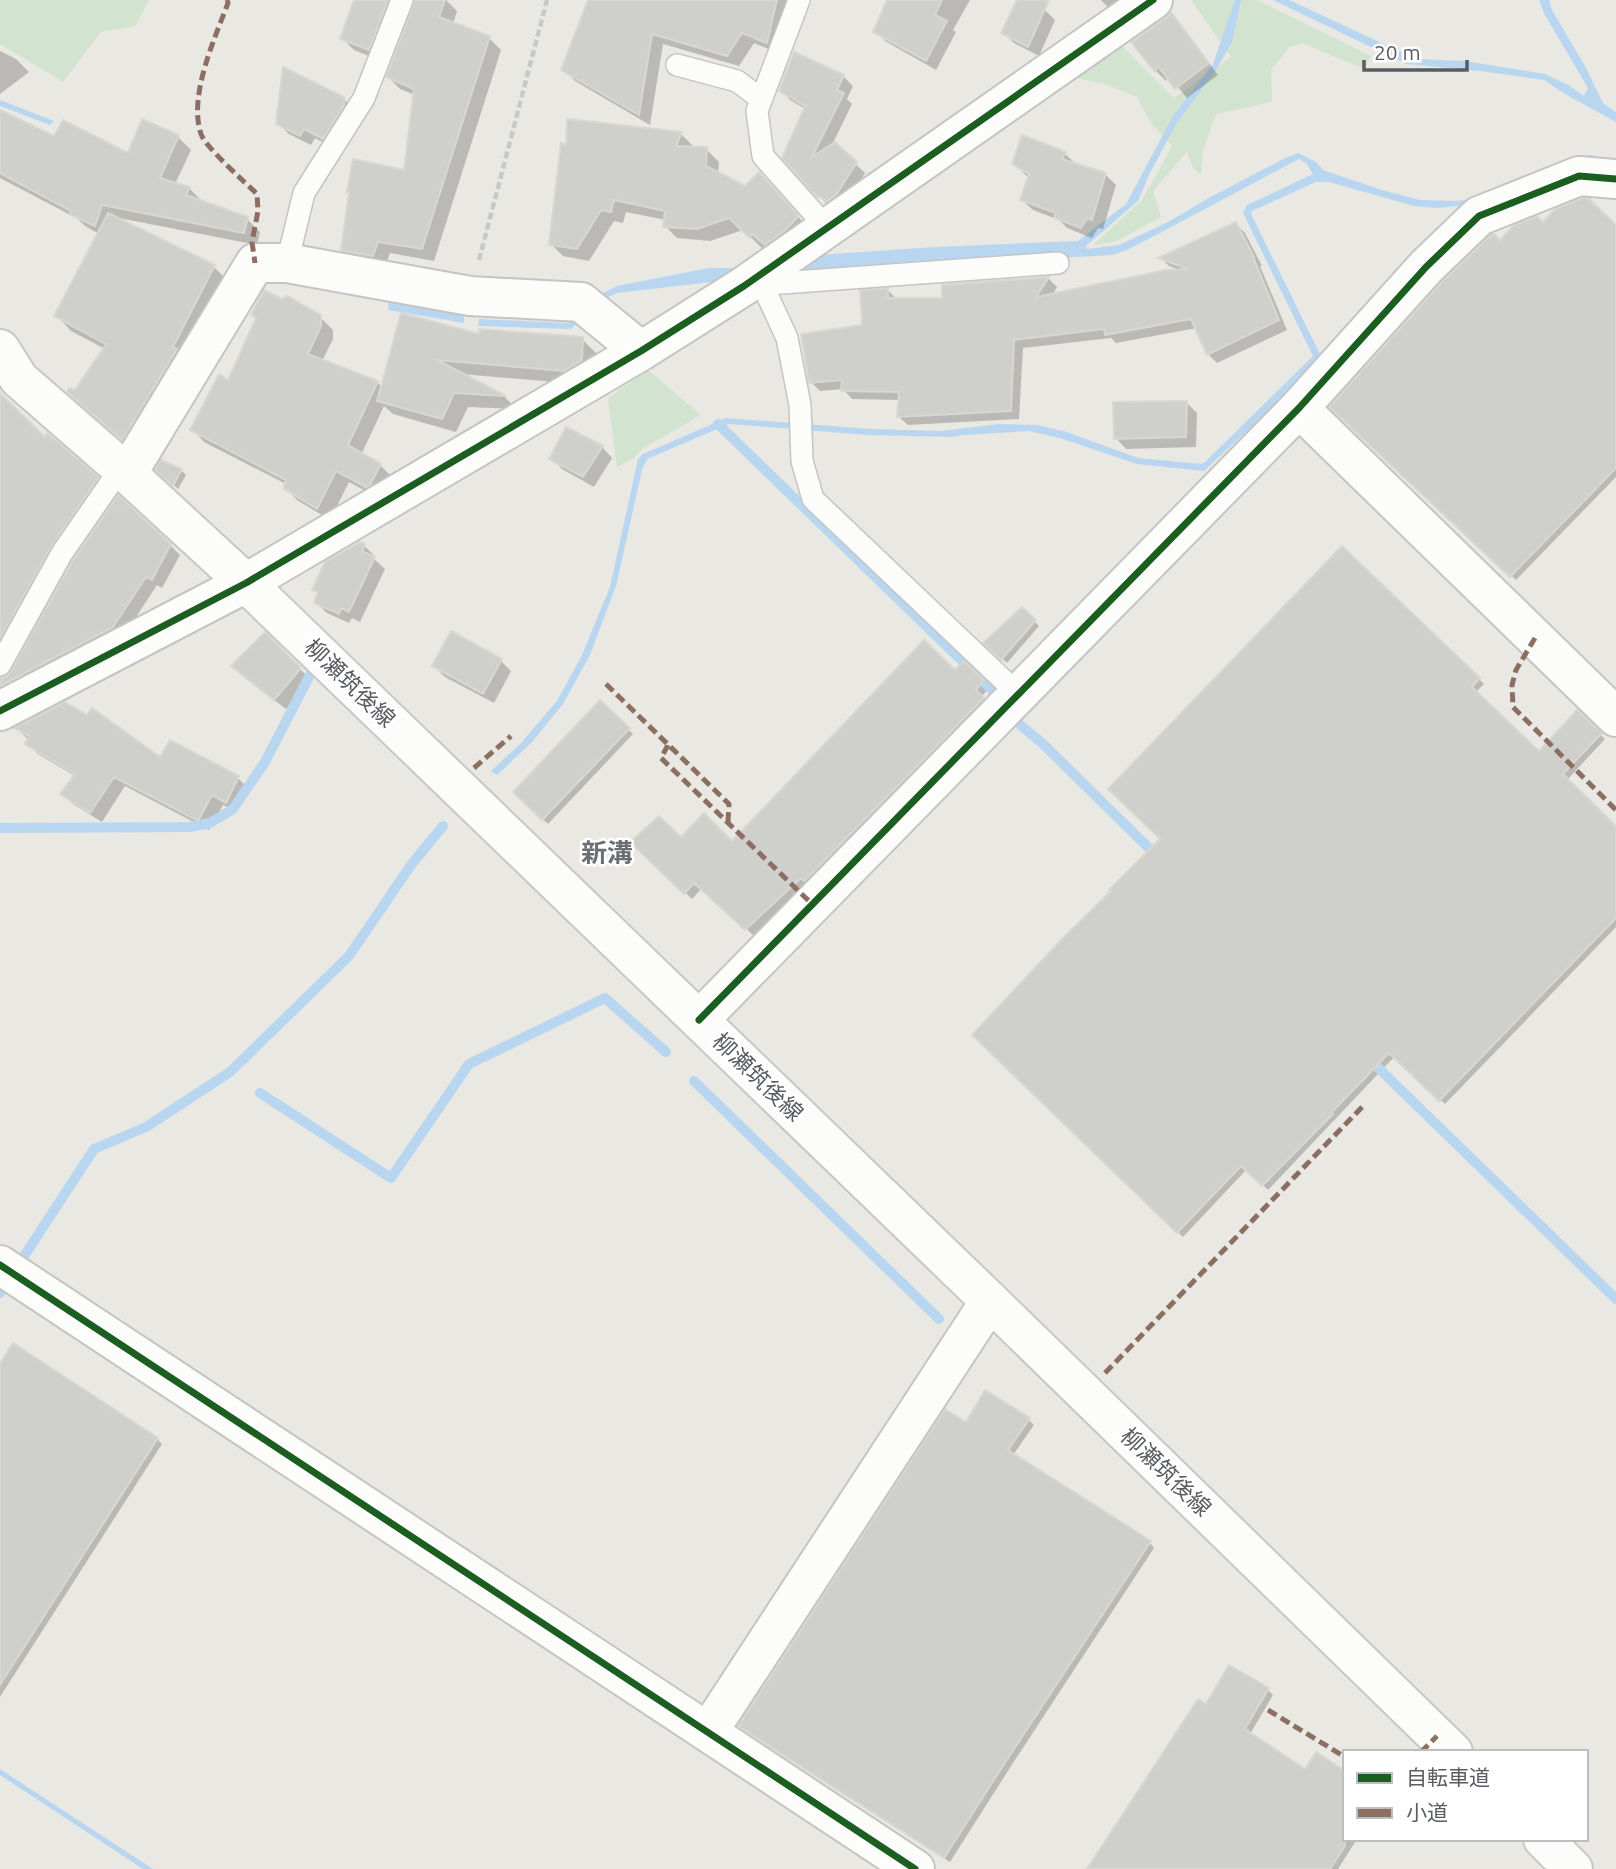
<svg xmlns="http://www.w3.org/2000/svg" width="1616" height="1869" viewBox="0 0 1616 1869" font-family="Ubuntu,'Noto Sans JP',sans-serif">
<rect width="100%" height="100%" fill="#e9e8e3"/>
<!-- green -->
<path fill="#d2e4d0" d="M0,0H149L135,26L101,32L63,82L0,44Z
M1191,0H1257L1371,56L1364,69L1302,43L1290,47L1271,70L1272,102L1216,114L1203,150L1201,175L1193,168L1187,152L1153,191L1161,217L1117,241L1093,245L1142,200L1172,146L1151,123L1137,97L1105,84L1071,77L1120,44L1174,98L1231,57Z
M648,370L701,415L641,450L634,458L617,467L608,398Z"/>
<!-- water -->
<path fill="#b9d6f1" d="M1235,0H1241L1232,42L1216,70L1176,124L1149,175L1138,201L1086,246L1087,249L1119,245L1166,223L1209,198L1285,158L1298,153L1316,162L1323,170L1382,190L1420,200L1455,201L1475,199L1570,158L1590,155L1616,161L1480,204L1436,208L1414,206L1329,182H1316L1252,211L1251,214L1321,356L1319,363L1204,471L1137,464L1060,438L1029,431L963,435L953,437L868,435L729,424L647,459L642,470L616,586L590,655L563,704L532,742L497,775L491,771L521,743L557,701L582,655L610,587L638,459L643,454L726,418L871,429L941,431L1000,424L1037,425L1067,432L1138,458L1202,464L1205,462L1313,356L1243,213L1247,205L1313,174L1306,163L1299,159L1160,233L1127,250L1112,255L800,272L616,293L597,304L571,329L478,326L479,319L568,323L603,293L617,286L709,268H738L802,256L936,247L1078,241L1126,204L1173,116L1213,64Z
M1273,0H1289L1416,59L1465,61L1545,74L1570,86L1584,96L1588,88L1545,15L1539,0H1549L1552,10L1586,68L1601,99L1604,104L1616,112V122L1565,94L1544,80L1481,71L1406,64Z
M0,100L54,121L50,125L0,106Z
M389,298L464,312V323L388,310Z
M118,486L126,490L85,550L16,681L10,685L5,683L74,550Z
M0,1769L153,1869H143L0,1775Z"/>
<!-- shadow -->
<path fill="#0003" d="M355,0H409L381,61L354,50L342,38Z
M417,0H446L457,11L453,24L489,38L501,50L434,261L390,253L385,267L355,262L343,250L405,172L415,95L400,89L388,77Z
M590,0H798L778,53L754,43L739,66L663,44L650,125L575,81L563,69Z
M889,0H970L953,30L956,32L936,70L885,41L875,31Z
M1019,0H1028L1044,9L1055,20L1039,56L1014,43L1003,32Z
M1101,0H1133L1111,10Z
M1171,14L1181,25L1218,75L1187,98L1169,77L1166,81L1156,71L1134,42L1167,19Z
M0,51L16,59L29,72L0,94Z
M843,76L853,86L847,99L852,104L831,147L835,144L865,173L846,204L828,205L784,158L806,109L790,100L781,90Z
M343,98L354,109L334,148L315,138L311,145L289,134L278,123Z
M0,112L55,138L129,155L178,137L191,150L175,184L189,188L202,201L247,219L260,232L257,245L119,218L214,267L229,282L138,454L84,407L76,392L105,349L71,331L56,315L99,234L85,226L78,219L0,178Z
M681,134L693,146L692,148L706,149L719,162L718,174L745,189L771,186L810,230L779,256L766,245L762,248L743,230L710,241L677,238L665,226L666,220L626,212L623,223L614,221L589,261L563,256L551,244Z
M1023,137L1065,154L1076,164L1105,174L1116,185L1103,229L1098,228L1092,238L1067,228L1059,220L1033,210L1022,200L1029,178L1014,164Z
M1236,224L1245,233L1262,266H1260L1287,330L1217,363L1208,354L1197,328L1116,343L1111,338L1023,348L1019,419L908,425L899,417L900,400L852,399L843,389L820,391L811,382L864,327L888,290L897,300L944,299V286L1049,279L1057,287L1052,296L1182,271L1169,266L1161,258Z
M1543,224L1616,227V477L1516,580L1332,407L1500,242Z
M320,317L333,330V339L322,361L377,382L383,388L480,336L582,339L596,353L595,374L579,384L460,374L505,397L516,409L468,407L456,432L393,414L384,406L361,455L380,465L393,478L380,499L349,482L330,520L297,500L285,487L286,484L204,442L192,429L229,382Z
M1186,402L1197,413L1196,447L1126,449L1116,438Z
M0,406L97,479L109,490L0,666Z
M602,447L612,458L594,487L562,469L552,458Z
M157,469L181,470L186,475L178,489Z
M360,544L364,546L375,556L374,559L385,569L360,622L352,618L349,623L327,613L316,602L319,595L314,589Z
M170,545L180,555L162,588L157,585L123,637L25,678L15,669Z
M1342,548L1484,684L1476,692L1539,753L1577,712L1605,739L1567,780L1616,829V927L1445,1104L1395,1056L1268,1190L1247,1169L1183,1237L975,1035L1162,839Z
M1022,609L1039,626L1007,663L986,643Z
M265,634L311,680L286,709L244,677L234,666Z
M501,661L511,671L494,703L445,677L434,666Z
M964,663L989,688L981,697L989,705L809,884L753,935L702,888L692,899L633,842L681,839L732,844Z
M600,702L633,734L548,824L515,792Z
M17,729L161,760L171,742L238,778L249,789L237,812L223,805L209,830L125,786L102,822L73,804L62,793L75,776L38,754L27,743L29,740Z
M14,1345L157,1439L162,1444L0,1697V1367Z
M986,1392L1029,1420L1034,1425L1013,1455L1150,1543L1154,1548L1011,1766L950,1862L745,1731L740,1726L966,1425Z
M1230,1667L1268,1690L1273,1695L1250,1734L1345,1839H1357L1338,1869H1089L1207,1706Z"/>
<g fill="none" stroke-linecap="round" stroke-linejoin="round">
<!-- stream -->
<path stroke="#b9d6f1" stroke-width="10" d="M718,424L992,690
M1017,722L1043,744L1158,857
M0,828L190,827L210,823L233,809L265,762L313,669
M1367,1057L1616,1299
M694,1081L939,1319
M260,1093L391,1178L469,1064L605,998L666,1052
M0,1293L94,1149L146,1127L230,1072L349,956L411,865L443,826"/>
</g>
<!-- building -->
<path fill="#cfcfcc" stroke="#d8d7d2" stroke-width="2" d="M354,0H388L369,50L340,39Z
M415,0H445L439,17L490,36L422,249L378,242L373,256L341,251L349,192H347L353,159L404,170L414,89L386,77Z
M588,0H777L767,43L742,33L727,56L652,34L639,115L561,70Z
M887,0H942L935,15L947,21L926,61L873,32Z
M1017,0H1049L1028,47L1001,33Z
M1171,12L1209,63L1175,89L1158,66L1155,72L1131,42L1166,18Z
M794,52L844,75L837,90L844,93L812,157L835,142L857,162L836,195L827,201L818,196L817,197L782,158L805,106L779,91Z
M283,67L344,97V105L323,139L304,129L300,136L276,124Z
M0,110L54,136L63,120L128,153L142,119L179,135L160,178L190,187L186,195L248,217L244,233L102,205L95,226L69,214L71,211L0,173Z
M567,119L682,132L676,146L707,147L706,166L745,186L759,172L799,216L784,231L765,245L752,234L749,237L729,218L697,229L663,227L665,211L614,200L611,212L601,210L577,249L549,245L561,143L566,145Z
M1022,135L1066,152L1062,159L1106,173L1092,220L1087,218L1081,228L1054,218L1056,213L1020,200L1029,174L1012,164Z
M1582,198L1589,199L1616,225V468L1510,577L1329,407L1442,282L1491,235L1494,234L1500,240L1514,225L1537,216L1543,222L1555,209Z
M108,213L215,265L173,347L177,349L122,440L67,392L69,388L75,390L106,344L54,316Z
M1236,222L1254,257H1253L1279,320L1207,355L1191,319L1105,335L1104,329L1014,340L1011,411L897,417L899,392L841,391L842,380L809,383L801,334L862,325L860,290L888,288V298H942V285L1049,277L1036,297L1166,270L1188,269L1158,258Z
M264,290L282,299L287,296L321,315V326L308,354L378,381L348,445L381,464L370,485L366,487L336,471L317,509L283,488L286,480L190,430L219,374L228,380L256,318L251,315Z
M401,313L479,334V329L583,337L582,360L564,371L437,360L506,396L454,393L442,419L377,401Z
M0,393L45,437L47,433L99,477L51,547L0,638Z
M1187,401L1186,437L1114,439L1113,402Z
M566,427L603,446L583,477L549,459Z
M161,460L182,469L173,486L155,470Z
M118,495L171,544L152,580L146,577L113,627L0,686V678L6,677L11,671L73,560Z
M360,542L365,544L362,551L375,557L349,612L341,608L339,614L314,603L318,592L312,590L325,562Z
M1342,546L1480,678L1472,687L1539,751L1577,710L1602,733L1563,774L1616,826V918L1439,1101L1389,1053L1331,1113L1333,1114L1262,1186L1241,1166L1177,1233L972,1035L1061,940L1111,891L1109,890L1160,839L1108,789Z
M1022,607L1036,620L1001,660L983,643Z
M451,631L502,659L483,694L432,666Z
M265,632L301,668L274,700L231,666Z
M924,640L955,670L964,661L984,680L976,690L984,698L804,881L801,878L745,930L694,883L684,894L630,842L659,816L681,837L704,813L732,841Z
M600,700L630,728L542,820L513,792Z
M65,702L87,715L92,708L160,757L170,740L239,776L226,803L212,795L198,821L114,777L90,813L60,794L75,774L25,744L29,736L14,728Z
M13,1343L158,1438L0,1685V1364Z
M985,1390L1030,1418L1008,1450L1151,1541L1006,1761L944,1858L738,1726L945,1409L966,1422Z
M1229,1665L1269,1688L1245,1729L1305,1769L1316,1752L1345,1771V1846L1330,1869H1087L1198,1699L1206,1704Z"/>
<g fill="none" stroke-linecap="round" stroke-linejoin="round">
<defs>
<path id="lane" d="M799,0L757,111L763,156L827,228
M677,65L737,81L761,99
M287,263L304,193L364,98L402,0
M762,284L787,338L800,405L802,461L813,499L1018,694
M753,285L1058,263
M0,665L62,553L121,468"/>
<path id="street" d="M1299,408L1616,717
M127,474L255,263H287L470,296L581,302L641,351
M0,711L246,583L641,351L744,286L1153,0
M699,1020L1299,408L1426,267L1479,216L1579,176L1616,179
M0,1265L915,1869
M708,1732L990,1301"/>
<path id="secondary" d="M0,349L19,379L121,468L246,583L990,1301L1453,1752
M1543,1839L1573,1869"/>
</defs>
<!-- lane casing -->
<use href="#lane" stroke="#c5c4c4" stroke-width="24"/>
<!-- street casing -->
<use href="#street" stroke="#c5c4c4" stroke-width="42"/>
<!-- secondary casing -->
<use href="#secondary" stroke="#c6c7c6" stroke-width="42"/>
<!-- path -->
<path stroke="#c5c9c7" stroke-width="4.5" stroke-dasharray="7 3.5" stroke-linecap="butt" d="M479,260L547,0"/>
<!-- lane -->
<use href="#lane" stroke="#fcfcfb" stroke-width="21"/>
<!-- street -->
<use href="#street" stroke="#fcfcfb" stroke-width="38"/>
<!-- secondary -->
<use href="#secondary" stroke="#fcfcfb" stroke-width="38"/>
<!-- quiet -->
<path stroke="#8d6e63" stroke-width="5" stroke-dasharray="10 5" stroke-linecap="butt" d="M227,0L228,3C215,38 188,96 201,134C206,148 245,182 257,194L258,211L252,242L255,263
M1535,638L1516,670L1512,685L1513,707L1616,810
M606,684L729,804L728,822
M668,745L661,758L812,904
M474,768L511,736
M1105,1373L1365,1104
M1268,1710L1345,1757
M1421,1752L1437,1736"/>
<defs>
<path id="cycleway" d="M0,711L246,583L641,351L744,286L1153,0
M699,1020L1299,408L1426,267L1479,216L1579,176L1616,179
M0,1265L915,1869"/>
</defs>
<!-- cycleway casing -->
<use href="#cycleway" stroke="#fff" stroke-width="11"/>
<!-- cycleway -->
<use href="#cycleway" stroke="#1b5e20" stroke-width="7"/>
</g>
<g text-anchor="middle" stroke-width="5" stroke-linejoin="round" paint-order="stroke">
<!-- street labels -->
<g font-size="23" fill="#595c60" stroke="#fff">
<text transform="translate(350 683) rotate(44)" y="8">柳瀬筑後線</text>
<text transform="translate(758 1077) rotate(44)" y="8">柳瀬筑後線</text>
<text transform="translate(1166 1472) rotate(44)" y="8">柳瀬筑後線</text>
</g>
<!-- quarter labels -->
<g font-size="26" font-weight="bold" fill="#6b6e72" stroke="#fff">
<text x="607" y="862">新溝</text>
</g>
</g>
<!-- legend -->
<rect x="1343" y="1750" width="245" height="91" fill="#ffffff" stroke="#bdbebf" stroke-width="2"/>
<rect x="1357" y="1773" width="35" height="10" fill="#1b5e20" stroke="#bdbebf" stroke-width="2"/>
<text x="1406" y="1785" font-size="21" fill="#595c60">自転車道</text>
<rect x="1357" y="1808" width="35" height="10" fill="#8d6e63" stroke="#bdbebf" stroke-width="2"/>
<text x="1406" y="1820" font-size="21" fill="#595c60">小道</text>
<!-- scale -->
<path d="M1364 60v10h103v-10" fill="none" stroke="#595c60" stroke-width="3.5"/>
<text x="1374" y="60" font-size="21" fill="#595c60" stroke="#ffffff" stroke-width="5" paint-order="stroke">20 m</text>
</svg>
